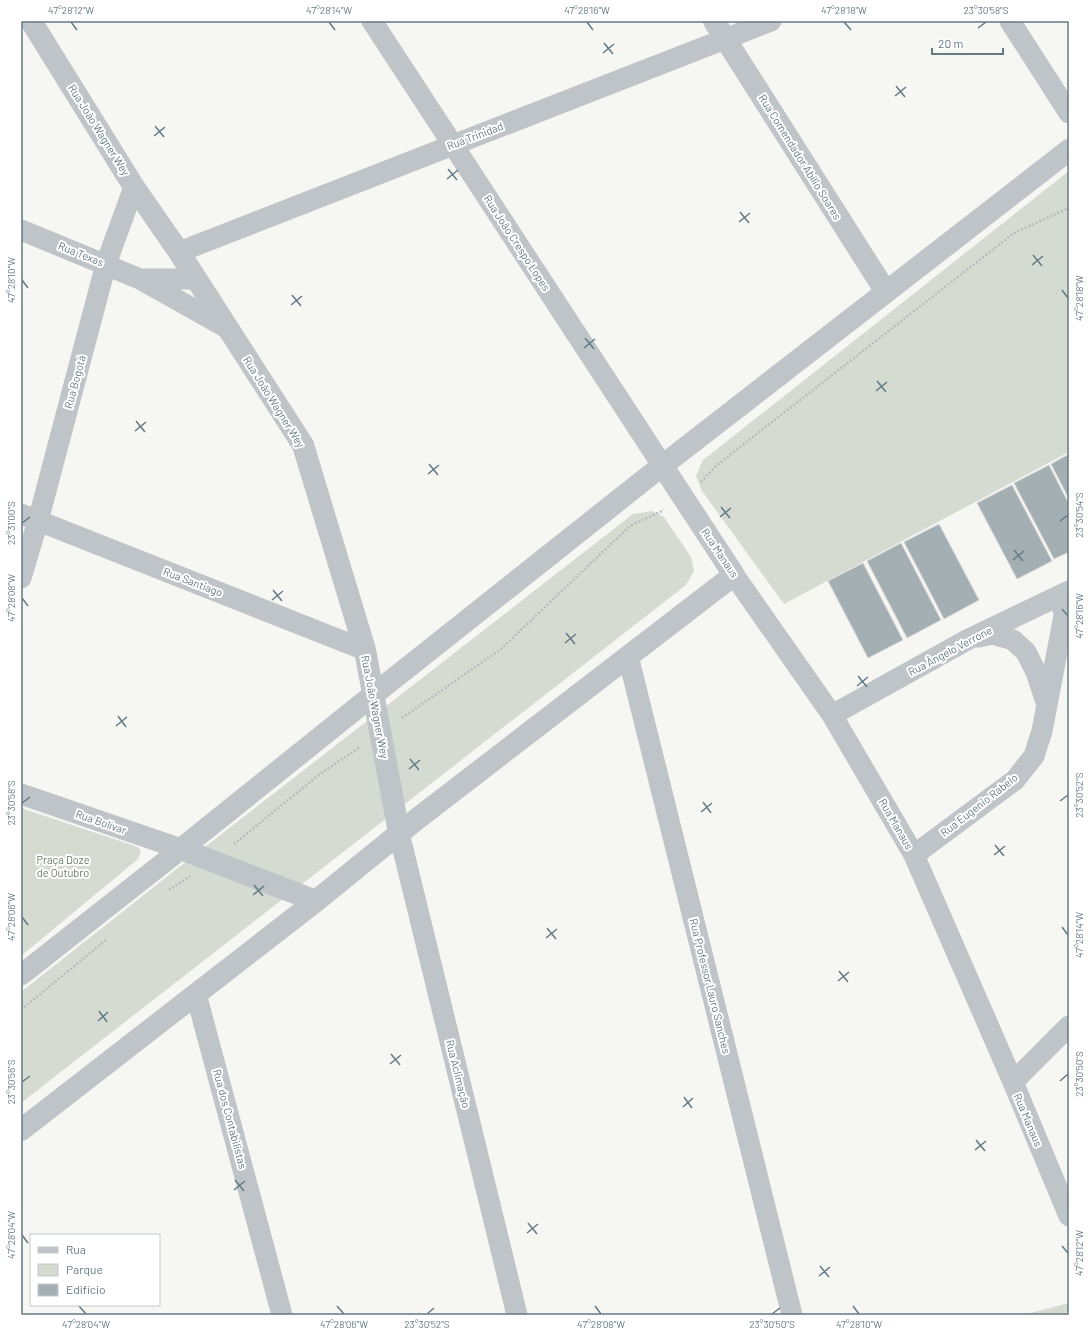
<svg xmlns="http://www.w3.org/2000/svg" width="1090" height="1336" viewBox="0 0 1090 1336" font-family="Barlow,sans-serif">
<rect width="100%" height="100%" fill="#f6f6f2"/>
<!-- green -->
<path fill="#d6dbd1" d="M1069,171V452L784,604L702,491L696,476L703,460Z
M652,511L664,517L691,557L694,571L686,585L21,1103V992L169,875L633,514Z
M21,808L138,847L141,852L138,859L21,956Z
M1069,1303V1315H1023Z"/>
<!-- building -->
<path fill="#a4afb4" stroke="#d7d7d5" d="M1069,454V499L1051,464Z
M1049,465L1069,504V552L1054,559L1014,483Z
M1012,485L1052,561L1017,579L977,503Z
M939,524L979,600L944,619L904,542Z
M901,543L941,620L907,638L867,561Z
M863,563L903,640L868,658L828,581Z"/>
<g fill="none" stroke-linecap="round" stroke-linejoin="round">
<!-- path -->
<path stroke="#b8bcbe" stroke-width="2.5" stroke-dasharray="2 2" stroke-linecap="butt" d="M701,482L717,465L1014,233L1069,208
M402,718L501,649L630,526L664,510
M234,844L320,774L360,747
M169,890L190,876
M21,1010L107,939"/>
<!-- minor -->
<path stroke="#bec4c7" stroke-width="21" d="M372,21L662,465
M1010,21L1069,113
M21,230L140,279L229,329
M179,252L771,21
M143,279H196
M21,514L365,650
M734,575L832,715L914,855L1013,1082L1069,1216
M21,578L38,521L106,264L134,187
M979,637L992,634L1013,640L1026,652L1036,672L1046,702
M628,656L792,1315
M832,715L967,640L1069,591
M21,794L181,849
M399,833L517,1315
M914,855L1015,780L1034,756L1042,731L1064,616L1061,595
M21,975L181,849
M196,994L282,1315
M1013,1082L1069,1026"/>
<!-- tertiary -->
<path stroke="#bec4c7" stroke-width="22" d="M31,21L134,187L179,252L303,445L365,650L399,833
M714,21L886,292
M316,901L181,849L373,695L649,476L1069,150
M21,1130L316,901L417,819L734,575L662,465"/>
</g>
<!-- ticks -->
<path fill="none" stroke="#647a84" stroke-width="1.5" d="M71,22L77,30M329,22L335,30M587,22L593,30M844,22L851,30M978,28L986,22M604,43L613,54M603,53L614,44M896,86L905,97M895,96L906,87M155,126L164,137M154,136L165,127M448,169L457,180M447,179L458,170M740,212L749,223M739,222L750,213M1033,255L1042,266M1032,265L1043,256M22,280L28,288M1062,290L1068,298M292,295L301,306M291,305L302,296M585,338L594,349M584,348L595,339M877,381L886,392M876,391L887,382M136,421L145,432M135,431L146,422M429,464L438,475M428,474L439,465M721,507L730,518M720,517L731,508M1060,521L1068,515M22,523L30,517M1014,550L1023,561M1013,560L1024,551M273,590L282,601M22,598L28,606M272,600L283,591M1062,609L1068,616M566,633L575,644M565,643L576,634M858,676L867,687M857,686L868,677M118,716L126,727M116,726L127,717M410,759L419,770M409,769L420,760M1060,801L1068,795M703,802L711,813M22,803L30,797M701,812L712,803M995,845L1004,856M994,855L1005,846M254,885L263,896M253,895L264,886M22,917L28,925M1062,927L1068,935M547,928L556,939M546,938L557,929M839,971L848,982M838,981L849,972M99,1011L107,1022M98,1021L108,1012M391,1054L400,1065M390,1064L401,1055M1060,1081L1068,1074M22,1082L30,1076M684,1097L692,1108M683,1107L693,1098M976,1140L985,1151M975,1150L986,1141M235,1180L244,1191M234,1190L245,1181M528,1223L537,1234M527,1233L538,1224M22,1235L28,1243M1062,1246L1068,1253M820,1266L829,1277M819,1276L830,1267M79,1306L86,1314M337,1306L344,1314M595,1306L601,1314M853,1306L859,1314M427,1314L434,1308M772,1314L780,1308"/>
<g text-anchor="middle" stroke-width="4" stroke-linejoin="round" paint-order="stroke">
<!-- street labels -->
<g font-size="11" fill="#647a84" stroke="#fff">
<text transform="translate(99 130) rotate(58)" y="4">Rua João Wagner Wey</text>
<text transform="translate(475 136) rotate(-21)" y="4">Rua Trinidad</text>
<text transform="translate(800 157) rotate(58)" y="4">Rua Comendador Abílio Soares</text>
<text transform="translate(517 243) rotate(57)" y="4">Rua João Crespo Lopes</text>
<text transform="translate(81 254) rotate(22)" y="4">Rua Texas</text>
<text transform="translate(75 382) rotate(-75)" y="4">Rua Bogotá</text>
<text transform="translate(274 402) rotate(58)" y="4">Rua João Wagner Wey</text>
<text transform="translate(720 553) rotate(56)" y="4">Rua Manaus</text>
<text transform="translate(193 582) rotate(21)" y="4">Rua Santiago</text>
<text transform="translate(950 651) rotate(-28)" y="4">Rua Ângelo Verrone</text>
<text transform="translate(375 707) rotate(79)" y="4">Rua João Wagner Wey</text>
<text transform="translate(979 805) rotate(-38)" y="4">Rua Eugenio Rabelo</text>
<text transform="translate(101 822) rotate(19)" y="4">Rua Bolívar</text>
<text transform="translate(896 824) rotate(60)" y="4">Rua Manaus</text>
<text transform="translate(710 986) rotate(76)" y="4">Rua Professor Lauro Sanches</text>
<text transform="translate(458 1074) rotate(76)" y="4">Rua Aclimação</text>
<text transform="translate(230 1119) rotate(75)" y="4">Rua dos Contabilistas</text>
<text transform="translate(1028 1120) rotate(67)" y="4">Rua Manaus</text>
</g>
<!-- park labels -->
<g font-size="11" fill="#6b7b63" stroke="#fff">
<text x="63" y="864">Praça Doze<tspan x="63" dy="13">de Outubro</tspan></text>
</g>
</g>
<!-- border -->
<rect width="1090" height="1336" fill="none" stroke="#ffffff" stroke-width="44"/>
<!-- legend -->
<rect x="30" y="1234" width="130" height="72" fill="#ffffff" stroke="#c1cace"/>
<rect x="38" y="1247" width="20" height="6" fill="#bec4c7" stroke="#c1cace"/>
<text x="66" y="1254" font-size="12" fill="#647a84">Rua</text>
<rect x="38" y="1264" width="20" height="12" fill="#d6dbd1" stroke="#c1cace"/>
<text x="66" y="1274" font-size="12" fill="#647a84">Parque</text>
<rect x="38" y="1284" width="20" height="12" fill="#a4afb4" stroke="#c1cace"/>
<text x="66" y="1294" font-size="12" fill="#647a84">Edifício</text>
<!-- scale -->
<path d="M932 48v6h71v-6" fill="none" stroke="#647a84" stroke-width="2"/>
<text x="938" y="48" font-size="12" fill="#647a84" stroke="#ffffff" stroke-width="3" paint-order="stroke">20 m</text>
<rect x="22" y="22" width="1046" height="1292" fill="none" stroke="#647a84" stroke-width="1.5"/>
<g font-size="10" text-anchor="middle" fill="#647a84">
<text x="71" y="14">47°28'12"W</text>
<text x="329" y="14">47°28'14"W</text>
<text x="587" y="14">47°28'16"W</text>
<text x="844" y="14">47°28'18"W</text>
<text x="986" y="14">23°30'58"S</text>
<text transform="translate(11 280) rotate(-90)" y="4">47°28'10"W</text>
<text transform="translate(1079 298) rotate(-90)" y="4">47°28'18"W</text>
<text transform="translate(1079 515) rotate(-90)" y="4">23°30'54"S</text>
<text transform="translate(11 523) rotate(-90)" y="4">23°31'00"S</text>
<text transform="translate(11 598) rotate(-90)" y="4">47°28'08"W</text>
<text transform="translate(1079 616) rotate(-90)" y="4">47°28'16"W</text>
<text transform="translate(1079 795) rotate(-90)" y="4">23°30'52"S</text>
<text transform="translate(11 803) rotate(-90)" y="4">23°30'58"S</text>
<text transform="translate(11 917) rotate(-90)" y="4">47°28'06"W</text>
<text transform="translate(1079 935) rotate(-90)" y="4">47°28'14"W</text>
<text transform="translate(1079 1074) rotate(-90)" y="4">23°30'50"S</text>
<text transform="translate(11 1082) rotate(-90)" y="4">23°30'56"S</text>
<text transform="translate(11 1235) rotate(-90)" y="4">47°28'04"W</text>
<text transform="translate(1079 1253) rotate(-90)" y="4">47°28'12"W</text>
<text x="86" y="1328">47°28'04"W</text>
<text x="344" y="1328">47°28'06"W</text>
<text x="427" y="1328">23°30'52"S</text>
<text x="601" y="1328">47°28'08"W</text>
<text x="772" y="1328">23°30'50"S</text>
<text x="859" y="1328">47°28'10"W</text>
</g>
</svg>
